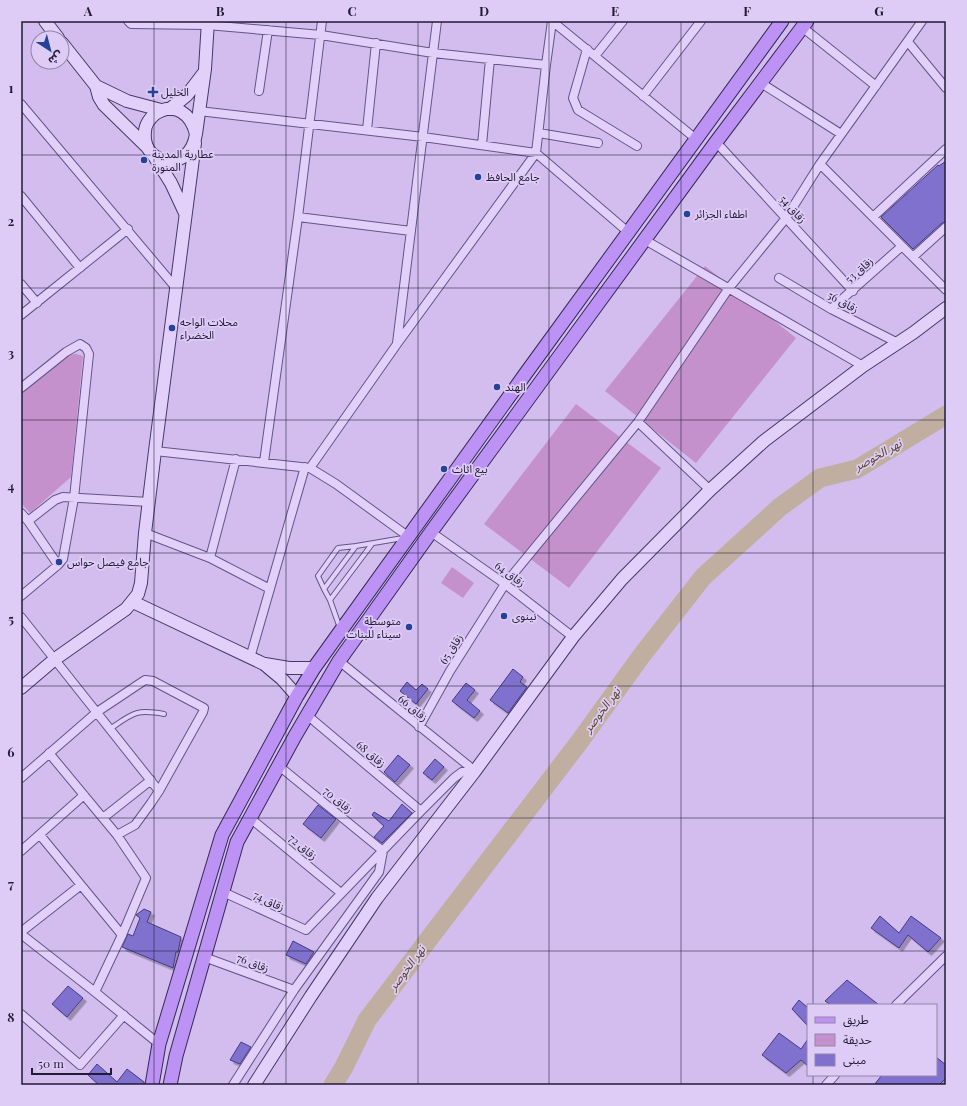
<svg xmlns="http://www.w3.org/2000/svg" width="967" height="1106" viewBox="0 0 967 1106" font-family="'Playfair Display','Noto Sans Arabic',serif">
<defs>
<filter id="shadow"><feDropShadow dx="3.5" dy="3.5" stdDeviation="0" flood-color="#0004"/></filter>
</defs>
<rect width="100%" height="100%" fill="#d3bdef"/>
<!-- green -->
<path fill="#c491cd" d="M705,266L796,338L696,463L605,391Z
M76,354L83,356L71,477L30,513L21,503V394L68,355Z
M576,404L661,468L569,588L484,524Z
M452,567L474,583L463,598L441,583Z"/>
<g fill="none" stroke-linecap="round" stroke-linejoin="round">
<!-- river -->
<path stroke="#c0afa1" stroke-width="19" d="M333,1085L344,1067L367,1020L580,741L642,655L703,577L780,507L820,478L857,469L946,415"/>
</g>
<!-- building -->
<path fill="#8071ce" stroke="#453b87" filter="url(#shadow)" d="M946,161V222L942,223L913,249L881,217L938,165L939,166Z
M513,669L523,677L520,682L527,687L508,713L490,700Z
M407,682L416,690L422,684L428,689L416,704L400,691Z
M466,683L475,690L467,700L480,711L474,718L452,701Z
M398,755L410,765L395,782L384,772Z
M435,759L444,767L432,780L423,773Z
M402,804L412,813L382,843L374,837L384,826L372,815L374,812L389,821Z
M318,805L336,819L321,838L303,824Z
M144,909L151,912L147,922L181,937L178,952H176L173,968L122,947L128,934L133,936L140,918L136,915Z
M880,916L899,933L911,916L941,938L928,952L908,935L899,948L871,928Z
M293,941L314,952L306,964L286,955Z
M847,980L879,1005H831L825,1001Z
M68,986L83,998L67,1017L52,1004Z
M799,1000L808,1008V1026L792,1009Z
M779,1033L801,1049L808,1039V1066L801,1060L786,1073L762,1055Z
M241,1042L251,1047L240,1064L230,1060Z
M936,1057L946,1065V1078L939,1085H874L882,1075H936Z
M97,1064L117,1082L127,1069L144,1082V1085H99L88,1075Z"/>
<g fill="none" stroke-linecap="round" stroke-linejoin="round">
<defs>
<path id="lane" d="M324,589L318,576L338,548L356,546
M330,600L372,544
M340,628L330,600L324,589L356,546L403,538
M110,729C133,713 136,709 164,714"/>
<path id="street" d="M128,21L131,24L207,25L321,35L433,53L546,65
M552,21L696,139
M802,27L876,86
M908,42L946,88
M587,49L573,98L578,110L637,146
M595,56L623,21
M761,83L841,134
M259,91L268,30
M643,96L701,21
M21,104L176,288
M199,111L423,137L536,153L628,232
M367,130L376,43
M539,133L598,143
M716,142L853,291
M482,145L490,59
M820,164L946,290
M21,196L80,268
M298,217L411,231
M873,217L946,149
M645,240L863,366
M913,257L946,227
M779,278L831,309L898,343
M21,284L37,303
M831,309L902,246
M21,315L128,229
M397,343L437,21
M21,388L66,352L80,344L86,348L89,354L74,498L63,559L58,565L28,521L21,513
M638,422L710,490
M155,451L310,468L336,484L409,537
M264,462L298,217L322,21
M310,468L397,344L536,153L546,65L552,21
M28,521L55,500L63,497L149,502
M431,532L505,584L573,637
M145,533L210,558L270,589
M210,558L236,459
M21,596L58,565
M21,617L159,791
M250,658L305,467
M339,661L475,771
M307,715L421,811
M419,727L450,671L505,584L638,422L729,288L786,218L820,164L922,21
M49,753L117,835L146,878L122,935L95,992
M21,778L97,712L145,680L153,681L204,708L203,712L159,791L151,803L135,825L117,835
M103,818L151,780
M250,818L341,893
M40,835L122,935
M21,851L84,795
M223,892L306,930L421,811L454,778L462,772L475,771
M21,932L81,885
M21,934L95,992L159,1044
M204,957L294,990
M896,1005L946,956
M21,1014L80,1065L124,1015
M233,1085L294,990L379,872L383,851L279,766
M826,1085L835,1075"/>
<path id="secondary" d="M45,21L58,38
M62,43L96,86L127,101L161,110
M96,86L99,97L104,105L147,147
M170,109L187,95L203,74
M196,134C191,114 175,101 155,114C150,118 145,125 145,132C141,165 190,175 196,134L205,69L208,21
M154,156L171,183L185,213
M133,602L264,664L282,679L297,696
M265,664L289,668H314
M21,688L55,659L126,609L138,594L141,583L145,533L155,451L195,143
M254,1085L311,996L377,898L475,771L573,637L622,579L710,490L764,441L863,366L913,333L946,308"/>
<path id="primary" d="M152,1085L159,1044L222,835L297,696L314,668L526,373L782,21
M170,1085L176,1056L237,842L295,736L339,661L431,532L716,142L807,21"/>
</defs>
<!-- lane casing -->
<use href="#lane" stroke="#635687" stroke-width="6"/>
<!-- street casing -->
<use href="#street" stroke="#635687" stroke-width="10"/>
<!-- secondary casing -->
<use href="#secondary" stroke="#453968" stroke-width="14"/>
<!-- primary casing -->
<use href="#primary" stroke="#332a54" stroke-width="15"/>
<!-- lane -->
<use href="#lane" stroke="#e2d0fa" stroke-width="4"/>
<!-- street -->
<use href="#street" stroke="#e2d0fa" stroke-width="8"/>
<!-- secondary -->
<use href="#secondary" stroke="#e2d0fa" stroke-width="12"/>
<!-- primary -->
<use href="#primary" stroke="#bc92f5" stroke-width="13"/>
</g>
<!-- grid -->
<path fill="none" stroke="#211b36" stroke-width="1" stroke-opacity="0.55" d="M154,21V1085M286,21V1085M418,21V1085M549,21V1085M681,21V1085M813,21V1005M21,155H946M21,288H946M21,420H946M21,553H946M21,686H946M21,818H946M21,951H946M813,1075V1085"/>
<!-- markers -->
<g fill="#244398" stroke="#dfccf6" stroke-width="1.5">
<path d="M151 86h4v4h4v4h-4v4h-4v-4h-4v-4h4z"/>
<circle cx="144" cy="160" r="4"/>
<circle cx="478" cy="177" r="4"/>
<circle cx="687" cy="214" r="4"/>
<circle cx="172" cy="328" r="4"/>
<circle cx="497" cy="387" r="4"/>
<circle cx="444" cy="469" r="4"/>
<circle cx="59" cy="562" r="4"/>
<circle cx="504" cy="616" r="4"/>
<circle cx="409" cy="627" r="4"/>
</g>
<g text-anchor="middle" stroke-width="3.5" stroke-linejoin="round" paint-order="stroke">
<!-- poi labels -->
<g font-size="11" fill="#211b36" stroke="#dfccf6" text-anchor="start">
<text x="161" y="96">الخليل</text>
<text x="152" y="158">عطارية المدينة<tspan x="152" dy="13">المنورة</tspan></text>
<text x="486" y="181">جامع الحافظ</text>
<text x="695" y="218">اطفاء الجزائر</text>
<text x="180" y="326">محلات الواحه<tspan x="180" dy="13">الخضراء</tspan></text>
<text x="505" y="391">الهند</text>
<text x="452" y="473">بيع اثاث</text>
<text x="67" y="566">جامع فيصل حواس</text>
<text x="512" y="620">نينوى</text>
<text x="401" y="625" text-anchor="end">متوسطة<tspan x="401" dy="13">سيناء للبنات</tspan></text>
</g>
<!-- street labels -->
<g font-size="11" fill="#211b36" stroke="#dfccf6">
<text transform="translate(793 209) rotate(47)" y="4">زقاق 54</text>
<text transform="translate(859 270) rotate(-42)" y="4">زقاق 53</text>
<text transform="translate(843 302) rotate(28)" y="4">زقاق 56</text>
<text transform="translate(510 574) rotate(36)" y="4">زقاق 64</text>
<text transform="translate(451 649) rotate(-58)" y="4">زقاق 65</text>
<text transform="translate(413 708) rotate(39)" y="4">زقاق 66</text>
<text transform="translate(371 754) rotate(40)" y="4">زقاق 68</text>
<text transform="translate(338 800) rotate(39)" y="4">زقاق 70</text>
<text transform="translate(303 847) rotate(40)" y="4">زقاق 72</text>
<text transform="translate(269 901) rotate(25)" y="4">زقاق 74</text>
<text transform="translate(253 963) rotate(20)" y="4">زقاق 76</text>
</g>
<!-- water labels -->
<g font-size="12" font-style="italic" fill="#564829" stroke="#dfccf6">
<text transform="translate(878 455) rotate(-29)" y="4">نهر الخوصر</text>
<text transform="translate(602 710) rotate(-53)" y="4">نهر الخوصر</text>
<text transform="translate(407 968) rotate(-53)" y="4">نهر الخوصر</text>
</g>
</g>
<!-- border -->
<rect width="967" height="1106" fill="none" stroke="#dfccf6" stroke-width="44"/>
<!-- legend -->
<rect x="807" y="1004" width="130" height="72" fill="#dfccf6" stroke="#9385a9"/>
<rect x="815" y="1017" width="20" height="6" fill="#bc92f5" stroke="#9385a9"/>
<text x="843" y="1024" font-size="12" fill="#211b36">طريق</text>
<rect x="815" y="1034" width="20" height="12" fill="#c491cd" stroke="#9385a9"/>
<text x="843" y="1044" font-size="12" fill="#211b36">حديقة</text>
<rect x="815" y="1054" width="20" height="12" fill="#8071ce" stroke="#9385a9"/>
<text x="843" y="1064" font-size="12" fill="#211b36">مبنى</text>
<!-- north arrow -->
<g transform="translate(50 50) rotate(144)"><circle r="19" fill="#dfccf6" stroke="#9385a9"/>
<path d="M0-3L7 15L0 10L-7 15Z" fill="#244398"/>
<text y="-6" font-size="11" font-weight="bold" text-anchor="middle" fill="#211b36">ش</text>
</g>
<!-- scale -->
<path d="M32 1068v6h79v-6" fill="none" stroke="#211b36" stroke-width="2"/>
<text x="38" y="1068" font-size="12" fill="#211b36" stroke="#dfccf6" stroke-width="3" paint-order="stroke">50 m</text>
<rect x="22" y="22" width="923" height="1062" fill="none" stroke="#211b36" stroke-width="1.5"/>
<g font-size="13" text-anchor="middle" font-weight="bold" fill="#211b36">
<text x="88" y="16">A</text>
<text x="220" y="16">B</text>
<text x="352" y="16">C</text>
<text x="484" y="16">D</text>
<text x="615" y="16">E</text>
<text x="747" y="16">F</text>
<text x="879" y="16">G</text>
<text x="11" y="93">1</text>
<text x="11" y="226">2</text>
<text x="11" y="358">3</text>
<text x="11" y="491">4</text>
<text x="11" y="624">5</text>
<text x="11" y="757">6</text>
<text x="11" y="889">7</text>
<text x="11" y="1022">8</text>
</g>
</svg>
